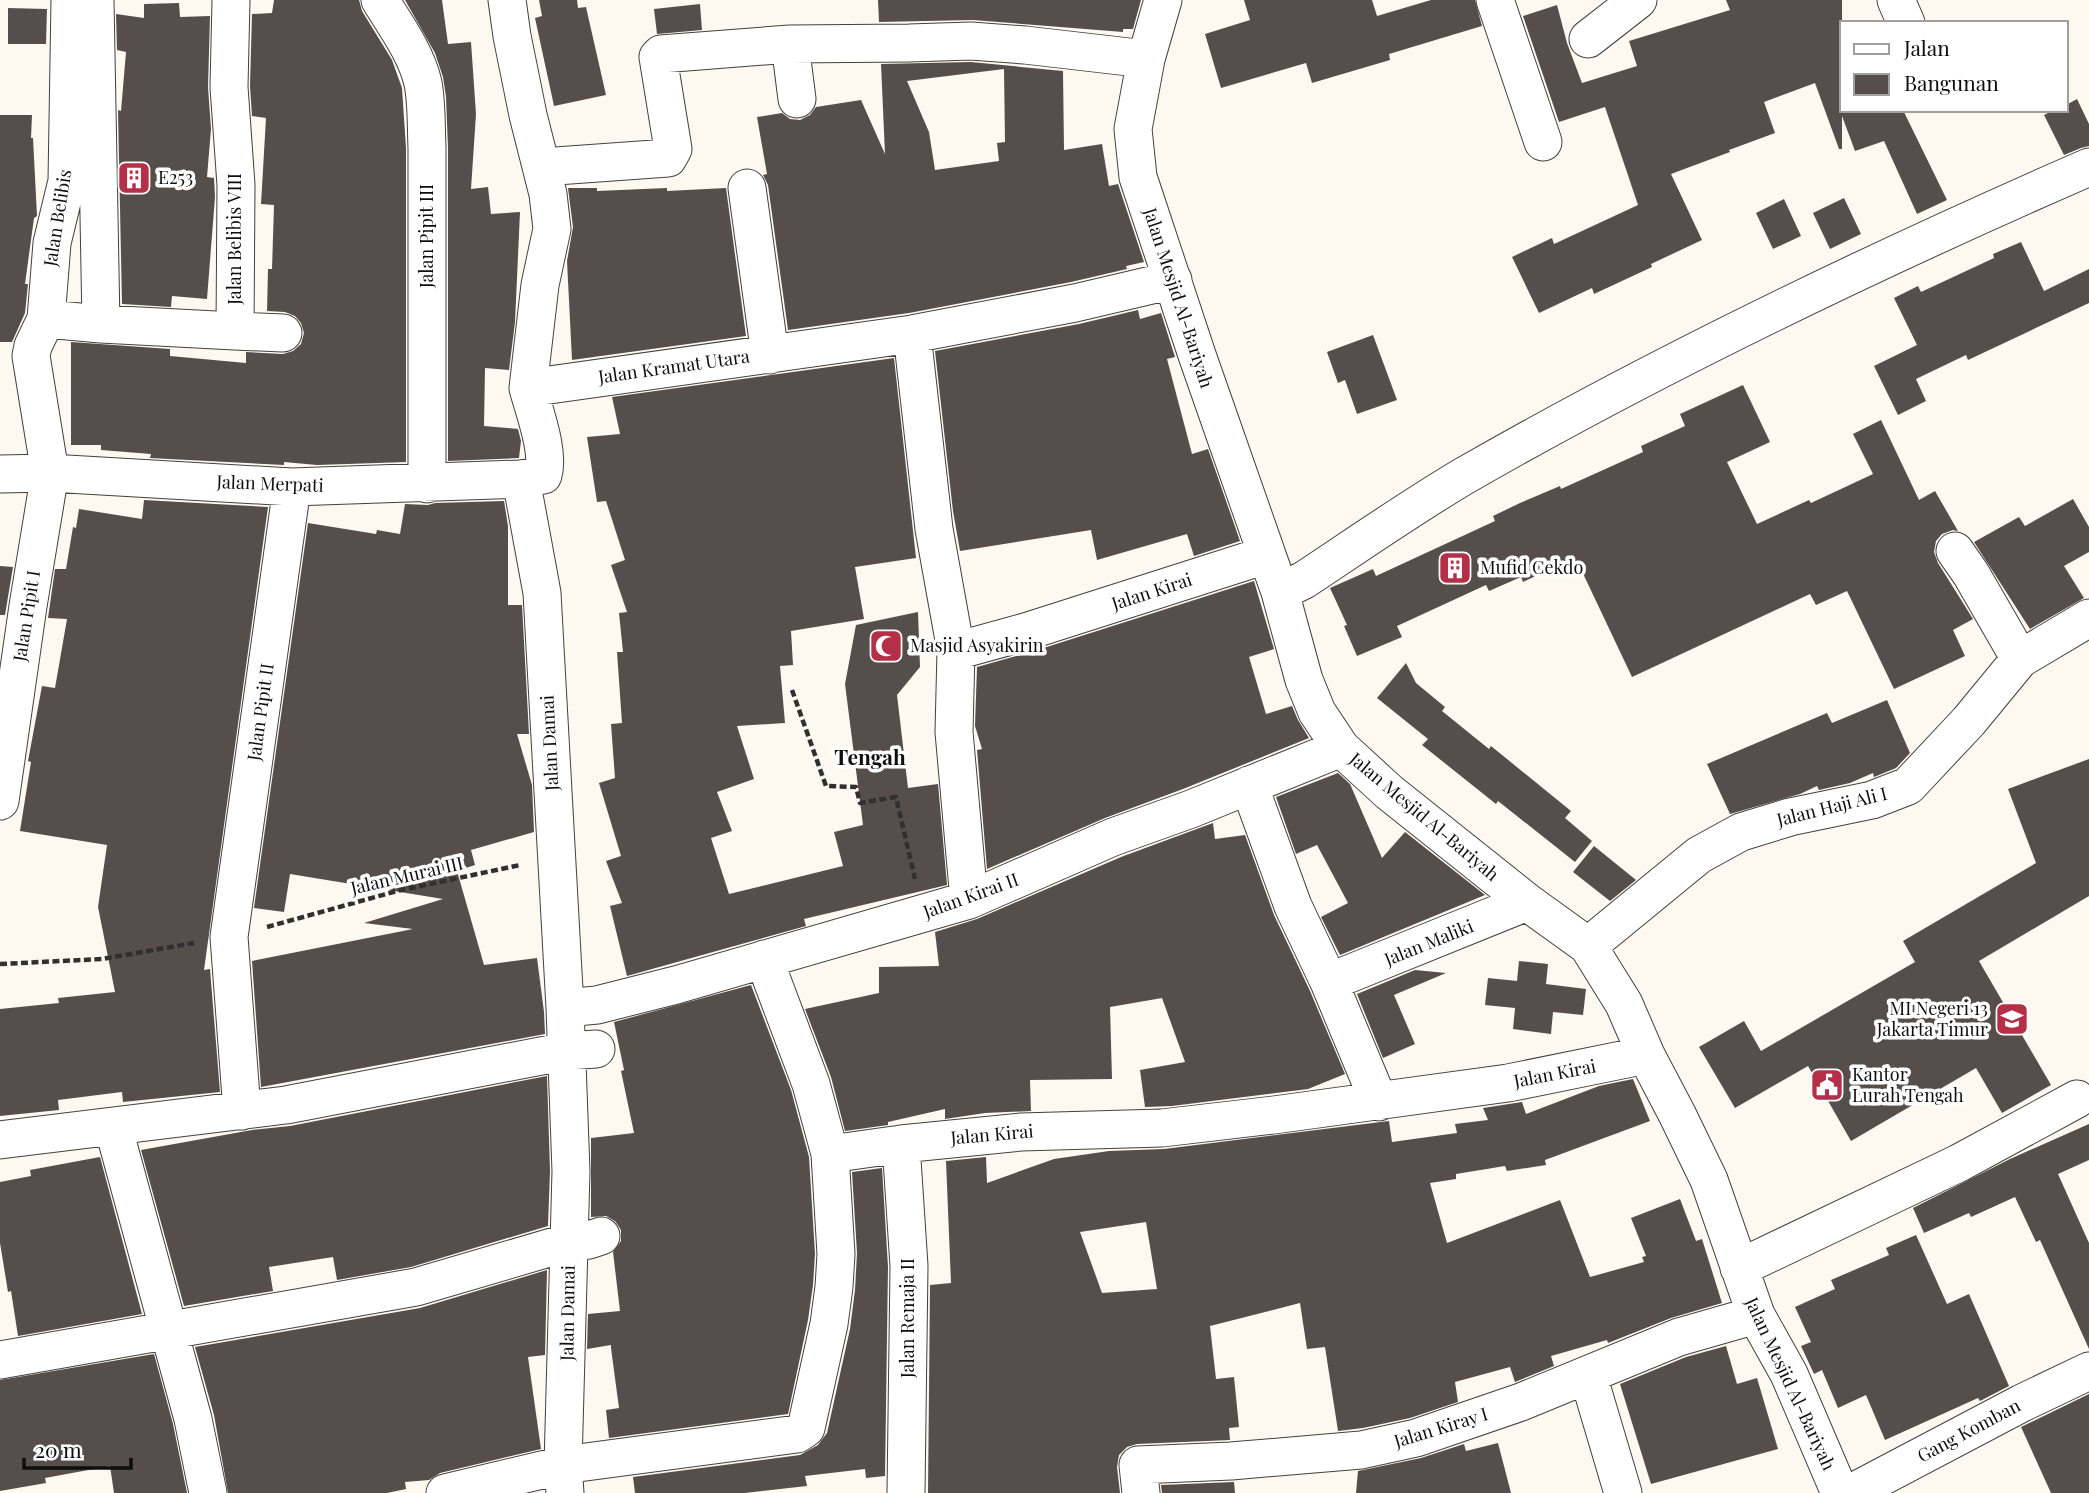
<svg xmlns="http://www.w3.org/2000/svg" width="2089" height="1493" viewBox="0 0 2089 1493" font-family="'Playfair Display',serif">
<rect width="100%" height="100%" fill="#fef9f0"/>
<!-- building -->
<path fill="#564e4b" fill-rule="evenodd" d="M274,0H359L362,11L392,60L402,88L406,148V462L317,465L284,462V465L150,458L151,454L101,450V445H71V342L170,349V356L246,363V352L283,354L293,351L301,344L304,333L301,323L295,316L285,312L267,311L268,269H272L274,205L261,204L266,118L252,116L250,86L252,14L272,13Z
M405,0H442L448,44L471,42L476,114L471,189L488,187L491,214L520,212L515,322L509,370L485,368L484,426L518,429L521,441L519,458L448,461V148L446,97L443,77L435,53Z
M539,0H577L578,8L586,7L606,95L554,106L535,18L542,16Z
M878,0H1141L1133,29H1123V32L973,20L879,22Z
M1244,0H1372L1377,16L1431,0H1475L1482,26L1389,54L1390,60L1312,83L1306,63L1221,88L1205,34L1250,20Z
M1726,0H1842V110H1903L1947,200L1917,214L1884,141L1855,151L1842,116V149H1839L1815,83L1764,102L1775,133L1729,150L1730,152L1671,174L1702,240L1651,264L1652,267L1594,294L1592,288L1539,313L1512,257L1552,238L1554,244L1638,205L1605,107L1559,122L1523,16L1557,5L1567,43L1582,83L1637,66L1629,41L1730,10Z
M179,3L180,17L210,16L208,87L211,129L207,177L214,178L215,197L207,299L172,296L171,307L122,304L118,110L121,111L126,52L117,50L116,14L144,18V4Z
M700,4L702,30L657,34L654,9Z
M8,8L47,9L46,44H8Z
M971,62L1063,71L1064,150L1102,144L1109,186L1118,184L1144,262L1126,266L1127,269L1071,282L909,313L788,330L768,185L763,175L767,174L757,117L782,113L790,119L800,120L810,115L816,107L861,100L885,154L881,64ZM1004,69L1005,142L997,143L999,161L935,170L929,132L907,81Z
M2077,99L2089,124V146L2081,148L2064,155L2044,115L2054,110H2066V105Z
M0,115H32L31,138H33L37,216L34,218L25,284H28L25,313L12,342H0Z
M568,188H597V191L667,188V191L726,188L746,336L572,360L567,261L573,227Z
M1844,198L1861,234L1830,249L1813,213Z
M1784,199L1801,236L1773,249L1756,213Z
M2021,242L2044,291L2089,269V303L1968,360L1966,355L1916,379L1926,401L1898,415L1874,366L1917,345L1894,298L1918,286L1921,292L1994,258L1993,254Z
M1138,310L1140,319L1161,313L1175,357L1167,359L1192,454L1208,449L1240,541L1194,556L1187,534L1097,560L1091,530L960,551L953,511L935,351L1079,324Z
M1373,335L1397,400L1357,414L1345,380L1338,383L1327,352Z
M894,358L916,558L855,567L864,619L791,631L793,665L780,666L785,723L737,726L754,779L717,792L732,831L711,838L729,894L843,866L834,832L863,825L845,684L856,625L918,612L920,667L897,695L908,788L938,784L947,885L804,919L806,926L627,976L610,906L622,903L606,861L621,856L599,783L615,778L611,724L622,723L617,652H623L619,613L627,612L611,565L625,560L606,501L597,502L587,437L620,434L612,397Z
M1743,385L1770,442L1727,462L1757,524L1809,500L1811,503L1873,474L1853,434L1881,420L1919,500L1935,491L1958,531L1953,530L1942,534L1936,541L1934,552L1938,563L1973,619L1953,630L1965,656L1894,689L1847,591L1816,605L1810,594L1632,677L1578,563L1560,572L1557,566L1523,582L1521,577L1489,591L1486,585L1397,626L1402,637L1357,656L1344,626L1347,625L1330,588L1373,569L1376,576L1495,521L1493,516L1520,503L1560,486L1561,489L1643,452L1641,446L1685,426L1680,414Z
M2073,499L2089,527V552L2064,566L2084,598L2030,629L1974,542L2019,517L2025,526Z
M144,500L268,507L204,970L210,969L220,1092L123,1102L122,1092L58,1100L59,1110L0,1116V1009L59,1003L58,998L115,992L98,907L107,845L20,831L31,762L28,761L42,686L55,688L67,619L48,618L55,569H66L73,527L76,528L79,509L142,519Z
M504,501L508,526V605H522L529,734H517L532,785L534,832L471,850L475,865L457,871L484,965L537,958L544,1012L545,1034L261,1087L252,961L413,929L364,923L443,899L290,874L284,912L254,908L308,523L376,534L377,530L400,534L405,504L428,505L435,503Z
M0,566L13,567L5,615H0Z
M1254,581L1274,649L1249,657L1266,714L1292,706L1298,720L1309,738L1183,789L1105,818L987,869L977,750L982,749L975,726L977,667L1031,652Z
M1406,663L1416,683L1445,707L1442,711L1489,749L1491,746L1571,811L1565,818L1592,841L1575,862L1498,801L1496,804L1422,745L1428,739L1377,698Z
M1887,700L1910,753L1896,768L1874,777L1873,773L1850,783L1819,790L1817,786L1800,794L1730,814L1707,764L1827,713L1832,723Z
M2089,759V896L1979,961L2051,1085L2002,1113L1976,1068L1851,1141L1808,1066L1735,1108L1699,1047L1744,1021L1761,1051L1915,962L1903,941L2036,863L2008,789Z
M1338,773L1350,784L1382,858L1405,832L1485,895L1340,955L1321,917L1348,903L1317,845L1296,854L1276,797Z
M1213,823L1215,839L1245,835L1274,915L1310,991L1345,1074L1308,1089L1172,1106L1145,1107L1140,1070L1185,1062L1162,998L1110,1007L1112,1079L1030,1080L1031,1111L985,1113L945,1119V1109L888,1122V1125L845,1131L831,1077L805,1009L879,993V967L939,966L935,932L977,919L1121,857Z
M1594,846L1636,880L1610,901L1573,872Z
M1519,961L1548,964L1546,984L1586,989L1583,1015L1553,1012L1551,1034L1513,1029L1515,1008L1485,1005L1488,978L1517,981Z
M1415,970L1446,973L1394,995L1415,1044L1383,1058L1357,994Z
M751,985L791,1090L809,1157L815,1254L813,1285L808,1320L788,1414L609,1438L606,1410L619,1408L611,1348V1345L587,1349L588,1314L620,1311L613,1252L621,1241V1230L615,1221L606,1216L591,1217V1138L634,1133L621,1071L624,1070L614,1022Z
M547,1076L550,1171L548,1226L411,1267L337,1280L333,1257L269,1267L273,1291L184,1306L141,1150L252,1130L290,1126Z
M1633,1079L1650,1121L1545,1160L1546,1165L1507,1171L1505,1166L1456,1174V1179L1430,1183L1447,1243L1560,1200L1590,1277L1644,1262L1642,1257L1646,1256L1631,1218L1680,1199L1696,1241L1702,1239L1722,1303L1671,1318L1608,1343L1607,1340L1551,1356L1554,1366L1515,1382L1510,1367L1455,1382L1458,1402L1410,1418L1363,1428L1338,1431L1325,1347L1307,1349L1300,1303L1210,1326L1216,1379L1234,1377L1239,1427L1229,1428L1230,1440L1137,1444L1127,1447L1119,1455L1117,1467L1120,1493H928L930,1285L951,1283L946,1161L986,1157L987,1183L1054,1159L1109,1151L1164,1149L1389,1121L1392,1142L1457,1133L1455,1124L1488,1120L1483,1108L1522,1102L1526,1114L1599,1086ZM1146,1222L1157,1289L1102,1293L1080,1232Z
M2089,1124V1160L2058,1174L2089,1243V1349L2040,1240L2036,1242L2015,1197L1971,1217L1969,1213L1924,1233L1913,1208L2010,1159Z
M100,1157L142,1314L18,1336L11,1291L8,1292L0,1243V1182L31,1176L30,1170Z
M882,1168L888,1267L885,1476L866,1478L865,1469L805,1476L807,1486L745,1493H635L633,1477L800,1455L818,1445L827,1433L850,1329L855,1290L857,1253L852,1172Z
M1916,1235L1947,1304L1969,1294L2009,1386L1980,1401L1978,1398L1885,1440L1866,1395L1838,1408L1822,1370L1814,1374L1801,1346L1811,1342L1795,1307L1835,1289L1831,1280L1889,1255L1886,1248Z
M547,1270L545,1355L528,1357L541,1449L440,1473L429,1480L405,1482L406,1489L387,1493H228L214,1415L195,1347L420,1308Z
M1726,1346L1737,1384L1757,1378L1778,1449L1651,1484L1620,1384L1686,1357Z
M154,1354L173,1424L187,1493H114L110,1466L45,1478L46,1483L0,1491V1380Z
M2089,1394V1493H2051L2021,1427Z
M1498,1443L1511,1493H1356L1358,1471L1421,1458L1464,1444L1466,1451Z
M1234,1482L1235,1493H1162L1161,1485Z"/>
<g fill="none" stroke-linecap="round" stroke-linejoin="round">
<defs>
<path id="street" d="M95,0L101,324
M380,0C396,26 416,53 423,83C427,104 426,127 427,148V484
M507,0L512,36L528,115L548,194L552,229L540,285L528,388
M1163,0L1146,59L1133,129L1138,177L1197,355L1280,592L1304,680L1317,712L1341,748L1389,792L1527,902L1588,946L1624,1004L1646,1055L1677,1114L1709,1180L1756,1315L1789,1374L1840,1493
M1495,0L1543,142
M1896,0L1906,23
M1588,39L1638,0
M797,99L790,44L909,43L971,41L1025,45L1146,59
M542,167L668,158L673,149L658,57L661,54L790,44
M747,188L770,355
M46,319L101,324L235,331L236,185L229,87L231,0
M235,331L283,333
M912,334L934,529L956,651L954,732L969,900
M0,474L50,473L292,487L521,479L543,475C550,452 534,411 528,388L912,334L1075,303L1173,280
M521,479L542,593L565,1008L571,1171L563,1465L565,1493
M1955,551L1971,574L2020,659
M1280,592L1304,580C1357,545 1410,508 1464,476C1666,360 1876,260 2089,167
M956,651L1025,632L1266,555
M1249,785L1293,906L1329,982
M0,801L28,606L50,473L31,356L33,346L46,319L52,243L67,181L70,0
M1588,946L1699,855L1741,832L1790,817L1872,800L1908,786L1969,721L2020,659L2089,618
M565,1008L597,1005L676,985L969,900L1113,837L1191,809L1341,748
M1379,1102L1329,982L1527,902
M242,1111L229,937L292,487
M113,1126L193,1419L208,1493
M0,1140L286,1105L567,1051L596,1049
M901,1144L909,1266L906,1493
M830,1154L901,1144L1021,1132L1162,1128L1274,1115L1508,1083L1646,1055
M1739,1268L1959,1163L2077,1099
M0,1360L416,1287L569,1242L589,1240L601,1236
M1588,1375L1623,1493
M445,1493L563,1465L797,1434L806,1428L829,1324L834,1287L836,1254L830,1154L811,1084L764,959
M1141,1493L1138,1465L1231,1461L1361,1450L1416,1438L1521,1402L1679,1337L1756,1315
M1851,1493L2022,1403L2089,1371"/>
</defs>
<!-- street casing -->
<use href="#street" stroke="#414141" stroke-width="39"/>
<!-- path -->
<path stroke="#303030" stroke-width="4.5" stroke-dasharray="7 3.5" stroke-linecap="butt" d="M792,690L826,786L856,787L860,803L896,797L915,879
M267,927L397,891L520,865
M0,964L102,959L194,943"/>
<!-- street -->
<use href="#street" stroke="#fff" stroke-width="37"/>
</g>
<!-- icons -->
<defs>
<symbol id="building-square" viewBox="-11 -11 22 22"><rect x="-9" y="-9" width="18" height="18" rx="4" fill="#b42f48" stroke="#fff"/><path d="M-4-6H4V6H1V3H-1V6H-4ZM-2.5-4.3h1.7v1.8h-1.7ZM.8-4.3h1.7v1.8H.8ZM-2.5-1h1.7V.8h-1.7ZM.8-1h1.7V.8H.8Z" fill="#fff"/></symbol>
<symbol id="mosque-square" viewBox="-11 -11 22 22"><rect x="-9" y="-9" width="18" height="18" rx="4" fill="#b42f48" stroke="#fff"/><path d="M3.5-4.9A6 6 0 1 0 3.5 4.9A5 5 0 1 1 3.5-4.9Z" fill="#fff"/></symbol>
<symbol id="school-square" viewBox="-11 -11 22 22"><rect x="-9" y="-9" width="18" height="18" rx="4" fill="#b42f48" stroke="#fff"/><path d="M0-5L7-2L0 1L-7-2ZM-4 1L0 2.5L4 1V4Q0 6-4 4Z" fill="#fff"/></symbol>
<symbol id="civic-square" viewBox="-11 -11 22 22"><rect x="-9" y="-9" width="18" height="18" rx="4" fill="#b42f48" stroke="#fff"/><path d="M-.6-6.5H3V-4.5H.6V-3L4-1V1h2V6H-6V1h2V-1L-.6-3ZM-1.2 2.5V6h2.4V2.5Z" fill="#fff"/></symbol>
</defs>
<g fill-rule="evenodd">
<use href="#building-square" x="115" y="159" width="38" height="38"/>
<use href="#building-square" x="1436" y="549" width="38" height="38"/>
<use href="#mosque-square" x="867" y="627" width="38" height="38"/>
<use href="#school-square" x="1993" y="1000" width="38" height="38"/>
<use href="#civic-square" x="1808" y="1066" width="38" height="38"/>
</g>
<g text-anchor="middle" stroke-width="7" stroke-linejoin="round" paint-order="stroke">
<!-- poi labels -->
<g font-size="18" fill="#0e0e0e" stroke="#fff" text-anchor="start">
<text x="158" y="184">E253</text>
<text x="1480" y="574">Mufid Cekdo</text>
<text x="910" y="652">Masjid Asyakirin</text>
<text x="1988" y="1015" text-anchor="end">MI Negeri 13<tspan x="1988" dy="21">Jakarta Timur</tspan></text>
<text x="1852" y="1081">Kantor<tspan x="1852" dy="21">Lurah Tengah</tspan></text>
</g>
<!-- street labels -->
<g font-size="18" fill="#0e0e0e" stroke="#fff">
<text transform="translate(58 218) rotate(-81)" y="6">Jalan Belibis</text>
<text transform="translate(427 236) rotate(-90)" y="6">Jalan Pipit III</text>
<text transform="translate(235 239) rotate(-90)" y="6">Jalan Belibis VIII</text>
<text transform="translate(1178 298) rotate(72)" y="6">Jalan Mesjid Al-Bariyah</text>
<text transform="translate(674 367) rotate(-8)" y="6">Jalan Kramat Utara</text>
<text transform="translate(270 484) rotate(2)" y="6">Jalan Merpati</text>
<text transform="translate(1152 592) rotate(-18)" y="6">Jalan Kirai</text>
<text transform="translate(27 616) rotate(-81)" y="6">Jalan Pipit I</text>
<text transform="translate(261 712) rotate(-82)" y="6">Jalan Pipit II</text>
<text transform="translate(550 743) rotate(-93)" y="6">Jalan Damai</text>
<text transform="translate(1832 807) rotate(-14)" y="6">Jalan Haji Ali I</text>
<text transform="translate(1424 817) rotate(40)" y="6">Jalan Mesjid Al-Bariyah</text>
<text transform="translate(407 876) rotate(-13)" y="6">Jalan Murai III</text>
<text transform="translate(971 896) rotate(-20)" y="6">Jalan Kirai II</text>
<text transform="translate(1429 943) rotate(-22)" y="6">Jalan Maliki</text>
<text transform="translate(1555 1074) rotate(-11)" y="6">Jalan Kirai</text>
<text transform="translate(992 1135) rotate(-5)" y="6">Jalan Kirai</text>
<text transform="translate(568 1313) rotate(-89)" y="6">Jalan Damai</text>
<text transform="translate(908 1318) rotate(-90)" y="6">Jalan Remaja II</text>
<text transform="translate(1790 1384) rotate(65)" y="6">Jalan Mesjid Al-Bariyah</text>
<text transform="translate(1441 1428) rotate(-17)" y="6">Jalan Kiray I</text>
<text transform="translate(1969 1431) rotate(-28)" y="6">Gang Komban</text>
</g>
<!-- quarter labels -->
<g font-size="21" font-weight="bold" fill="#0e0e0e" stroke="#fff">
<text x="870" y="765">Tengah</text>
</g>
</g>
<!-- legend -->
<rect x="1840" y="21" width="228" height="91" fill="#ffffff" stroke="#9f9f9f" stroke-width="2"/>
<rect x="1854" y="44" width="35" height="10" fill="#ffffff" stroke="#9f9f9f" stroke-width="2"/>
<text x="1904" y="56" font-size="21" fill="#0e0e0e">Jalan</text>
<rect x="1854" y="74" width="35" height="21" fill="#564e4b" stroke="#9f9f9f" stroke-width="2"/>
<text x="1904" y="91" font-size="21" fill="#0e0e0e">Bangunan</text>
<!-- scale -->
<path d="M24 1458v10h107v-10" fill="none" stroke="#0e0e0e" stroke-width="3.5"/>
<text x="35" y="1458" font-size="21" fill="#0e0e0e" stroke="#ffffff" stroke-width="5" paint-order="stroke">20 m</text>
</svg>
